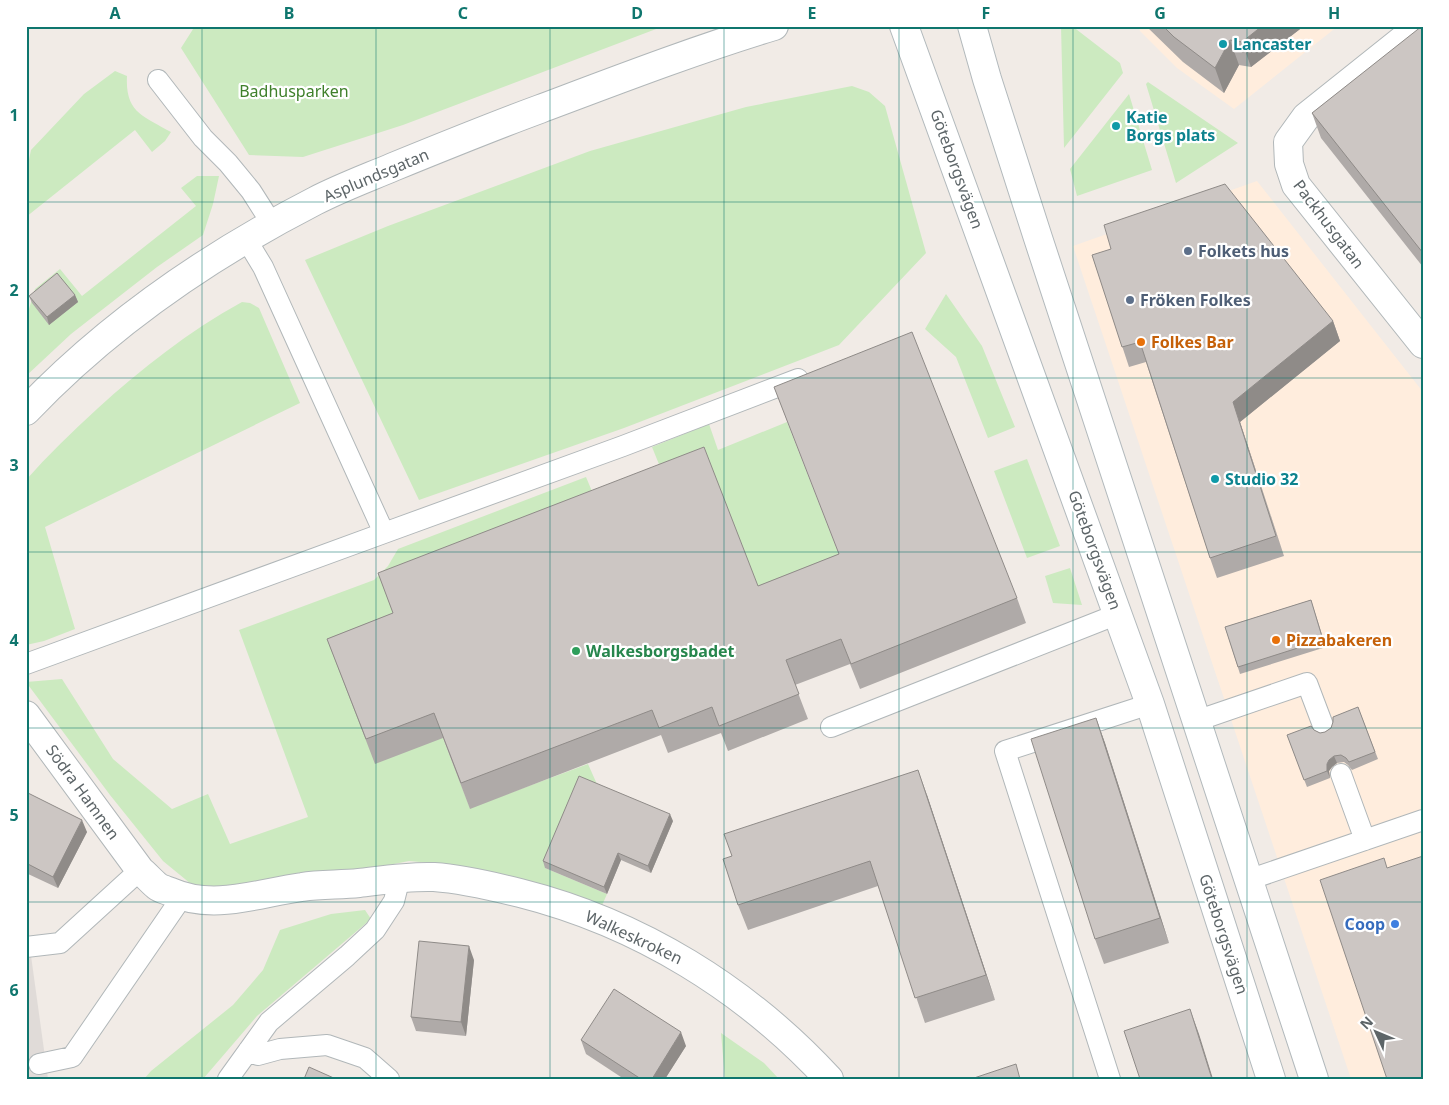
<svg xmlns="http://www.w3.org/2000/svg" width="1449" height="1105" viewBox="0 0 1449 1105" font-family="'Noto Sans',sans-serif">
<rect width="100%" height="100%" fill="#f1ebe6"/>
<!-- commercial -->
<path fill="#ffeddd" d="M1138,26H1338L1234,109L1177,68L1140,31Z
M1257,181L1423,392V1079H1351L1073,246Z"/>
<!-- industrial -->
<path fill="#e0dbd8" d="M26,934H28L48,1079H26Z"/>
<!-- green -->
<path fill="#cceac0" d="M195,26H664L403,125L303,157L249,155L181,48Z
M1061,26H1072L1120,63L1123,73L1064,148Z
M115,71L127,76C125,113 144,116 171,132L165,141L152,152L135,130L26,217V174L31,150L84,94Z
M1148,82L1238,143L1176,183L1146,84Z
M852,86L869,92L885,106L926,253L839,345L624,428L419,500L305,260L388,226L590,151L746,107Z
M1129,94L1152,170L1077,196L1070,169Z
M197,176H219L213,204L203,235L157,267L71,334L26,376V319L35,289L60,269L82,296L196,206L181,188Z
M946,294L982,346L1015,427L988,438L956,357L925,329Z
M242,302L250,303L259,308L300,403L45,527L75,629L44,641L26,645V480C48,455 72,432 97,409C141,369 189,331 242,302Z
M787,422L845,570L764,603L669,489L652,447L709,424L718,450Z
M1027,459L1060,546L1027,558L994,471Z
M586,477L602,515L443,738L470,808L588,764L600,791L545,868L607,894L600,910L510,877L454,865L409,861L369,869L232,888L191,884L163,861L110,795L26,682L62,679L113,759L172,809L208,794L230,844L308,817L239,630L374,580L388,566L398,549Z
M1070,568L1082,605L1053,603L1045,576Z
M365,910L371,919L257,1016L203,1079H144L151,1071L233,1005L263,970L280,930L331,914Z
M721,1033L764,1063L779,1079H725Z"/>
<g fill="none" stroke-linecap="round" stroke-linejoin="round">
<defs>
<path id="service" d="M158,80L203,138L228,163L251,191L272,224
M384,533L623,446L798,379
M26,664L384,533L263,267L246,239
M1196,721L1307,683L1324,728
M831,727L1118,614
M1341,774L1365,840
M1248,880L1423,820
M26,947L60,943L140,870
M248,1051L258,1055L280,1049L327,1045L365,1058L389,1079
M39,1064L72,1057L182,897
M228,1079L269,1022L347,956L375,930L394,901L400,877
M1110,1079L1005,751L1150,704"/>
<path id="minor" d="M1420,26L1306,117L1288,142L1289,164L1296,185L1423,344
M26,715L140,870C146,875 151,881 157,886C161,889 166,890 171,892C214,911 258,893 302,887C320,884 340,885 359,883C384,880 408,876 434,877C463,879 492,886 520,893C639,923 746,989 829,1079"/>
<path id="tertiary" d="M26,411C108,325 210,255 315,201C340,188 367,178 393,167C442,147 491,127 540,109C617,80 695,50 774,26"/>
<path id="secondary" d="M904,26L1150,704L1271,1079
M972,26L987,79L1038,238L1314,1079"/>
</defs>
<!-- service casing -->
<use href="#service" stroke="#b1b7b9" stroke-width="22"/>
<!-- minor casing -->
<use href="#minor" stroke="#b1b7b9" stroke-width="30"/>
<!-- tertiary casing -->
<use href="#tertiary" stroke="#b1b7b9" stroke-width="30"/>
<!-- secondary casing -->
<use href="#secondary" stroke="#b2b9bc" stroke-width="30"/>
<!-- service -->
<use href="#service" stroke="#fff" stroke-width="20"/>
<!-- minor -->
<use href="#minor" stroke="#fff" stroke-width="28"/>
<!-- tertiary -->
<use href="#tertiary" stroke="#fff" stroke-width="28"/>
<!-- secondary -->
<use href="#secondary" stroke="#fff" stroke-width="28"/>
</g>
<!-- wall -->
<path fill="#afaaa8" d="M1146,26H1304L1251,67L1239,65L1224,93L1183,62Z
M1423,26V267L1321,138L1312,113Z
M1092,255L1333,321L1340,341L1240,422L1284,556L1217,578L1210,558L1146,362L1129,367Z
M75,295L78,302L49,325L32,303L29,296Z
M774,387L1017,598L1026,623L860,689L850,664L795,685L808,719L728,751L721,733L668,753L661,735L470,809L443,738L375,764L327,639L393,613L378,573L758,586L839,554Z
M1311,600L1326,647L1240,674L1225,627Z
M1358,707L1378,759L1352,770L1348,765L1344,762L1337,763L1332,767L1329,771L1330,778L1307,787L1287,735L1314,730L1320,733L1325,732Z
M1096,718L1105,743L1169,943L1104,964L1095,939Z
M26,792L87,832L58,888L26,873Z
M927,795L995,1000L925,1023L878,886L748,930L738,905Z
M673,821L651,873L621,860L607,894L545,868L543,861Z
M474,960L466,1036L416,1031L411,1017Z
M581,1040L686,1046L665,1079H624L586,1054Z"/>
<!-- shaded-wall -->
<path fill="#8f8b88" d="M1262,26H1304L1251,67L1242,42Z
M1230,40L1239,65L1224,93L1215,68Z
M75,295L78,302L49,325L47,317Z
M1333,321L1340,341L1240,422L1284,556L1233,402Z
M1096,718L1105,743L1169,943L1160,918Z
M1334,756L1337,763L1332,767L1329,771L1330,778L1327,771V764L1329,760Z
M918,770L927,795L995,1000L986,975Z
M670,814L673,821L651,873L648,866Z
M82,820L87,832L58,888L53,877Z
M618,853L621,860L607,894L604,887Z
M469,946L474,960L466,1036L461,1022Z
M1190,1009L1199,1034L1213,1079H1212Z
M681,1032L686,1046L665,1079H652Z
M26,1061L29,1079H26Z"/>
<!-- building -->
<path fill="#ccc6c3" stroke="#8f8b88" d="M1163,26H1262L1242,42L1230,40L1215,68L1174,37Z
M1422,26H1423V253L1312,113Z
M1225,184L1333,321L1233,402L1276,536L1210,558L1140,342L1122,347L1092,255L1111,249L1104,225Z
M57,273L75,295L47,317L29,296Z
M912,332L1017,598L851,664L841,639L786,660L799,694L719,726L712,707L659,728L652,710L461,783L434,713L366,739L327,639L393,613L378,573L704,447L758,586L839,554L774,387Z
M1311,600L1323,640L1238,667L1225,627Z
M1358,707L1375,752L1349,762L1346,758L1341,755L1334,756L1329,760L1327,764V771L1304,780L1287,735L1311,726L1314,730L1320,733L1325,732L1331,728L1333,722V717Z
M1096,718L1160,918L1095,939L1031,739Z
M918,770L986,975L915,998L870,861L738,905L723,859L732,856L724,834Z
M579,776L670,814L648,866L618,853L604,887L543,861Z
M26,792L82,820L53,877L26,863Z
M1423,856V1079H1387L1320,880L1384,858L1387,868Z
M419,941L469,946L461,1022L411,1017Z
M614,989L681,1032L652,1079H641L581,1040Z
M1190,1009L1212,1079H1140L1124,1031Z
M1016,1064L1020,1079H971Z
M309,1067L336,1079H304Z"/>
<!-- grid -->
<path fill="none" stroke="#0f766e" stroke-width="1" stroke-opacity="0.55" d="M202,26V1079M376,26V1079M550,26V1079M724,26V1079M899,26V1079M1073,26V1079M1247,26V1079M26,202H1423M26,378H1423M26,552H1423M26,728H1423M26,902H1423"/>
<!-- markers -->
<g fill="#0f9aa8" stroke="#fff" stroke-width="2">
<circle cx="1223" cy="44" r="5"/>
<circle cx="1116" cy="126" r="5"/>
<circle cx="1215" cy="479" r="5"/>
</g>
<g fill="#5c6f8a" stroke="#fff" stroke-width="2">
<circle cx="1188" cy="251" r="5"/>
<circle cx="1130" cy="300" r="5"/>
</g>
<g fill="#e8710a" stroke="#fff" stroke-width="2">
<circle cx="1141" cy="342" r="5"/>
<circle cx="1276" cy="640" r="5"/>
</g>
<circle fill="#2e9e5b" stroke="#fff" stroke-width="2" cx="576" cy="651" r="5"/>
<circle fill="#3f7fe0" stroke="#fff" stroke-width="2" cx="1395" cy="924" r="5"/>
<g text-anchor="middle" stroke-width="4.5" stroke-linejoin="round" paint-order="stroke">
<!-- culture labels -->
<g font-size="16" font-weight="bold" fill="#0d838f" stroke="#fff" text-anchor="start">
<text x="1233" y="50">Lancaster</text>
<text x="1126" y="123">Katie<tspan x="1126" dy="18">Borgs plats</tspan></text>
<text x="1225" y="485">Studio 32</text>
</g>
<!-- park labels -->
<g font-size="16" fill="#3f802b" stroke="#fff">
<text x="294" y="97">Badhusparken</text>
</g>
<!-- street labels -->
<g font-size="16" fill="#5d6568" stroke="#fff">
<text transform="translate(957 169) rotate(70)" y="6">Göteborgsvägen</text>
<text transform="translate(376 175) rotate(-23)" y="6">Asplundsgatan</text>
<text transform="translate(1329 224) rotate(53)" y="6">Packhusgatan</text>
<text transform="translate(1095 550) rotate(70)" y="6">Göteborgsvägen</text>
<text transform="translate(83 792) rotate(54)" y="6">Södra Hamnen</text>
<text transform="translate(1224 934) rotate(72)" y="6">Göteborgsvägen</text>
<text transform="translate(634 937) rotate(25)" y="6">Walkeskroken</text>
</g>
<!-- service labels -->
<g font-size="16" font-weight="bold" fill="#4e5e75" stroke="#fff" text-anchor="start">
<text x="1198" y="257">Folkets hus</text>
<text x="1140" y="306">Fröken Folkes</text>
</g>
<!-- food labels -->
<g font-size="16" font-weight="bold" fill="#c56008" stroke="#fff" text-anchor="start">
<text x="1151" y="348">Folkes Bar</text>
<text x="1286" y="646">Pizzabakeren</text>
</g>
<!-- leisure labels -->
<g font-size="16" font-weight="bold" fill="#27864d" stroke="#fff" text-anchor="start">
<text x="586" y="657">Walkesborgsbadet</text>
</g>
<!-- shop labels -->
<g font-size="16" font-weight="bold" fill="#366cbe" stroke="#fff" text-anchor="end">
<text x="1385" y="930">Coop</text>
</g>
</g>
<!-- border -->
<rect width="1449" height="1105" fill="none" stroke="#ffffff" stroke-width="55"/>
<!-- north arrow -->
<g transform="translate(1376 1032) rotate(314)" stroke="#ffffff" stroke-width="4" paint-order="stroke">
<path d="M0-4L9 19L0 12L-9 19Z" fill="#5d6568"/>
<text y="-8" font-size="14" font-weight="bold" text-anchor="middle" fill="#5d6568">N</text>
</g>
<rect x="28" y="28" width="1394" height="1050" fill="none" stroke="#0f766e" stroke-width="2"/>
<g font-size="16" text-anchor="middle" font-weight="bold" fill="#0f766e">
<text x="115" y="19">A</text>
<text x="289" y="19">B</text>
<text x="463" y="19">C</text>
<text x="637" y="19">D</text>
<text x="812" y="19">E</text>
<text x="986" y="19">F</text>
<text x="1160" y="19">G</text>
<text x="1334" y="19">H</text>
<text x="14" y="121">1</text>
<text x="14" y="296">2</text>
<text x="14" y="471">3</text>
<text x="14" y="646">4</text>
<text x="14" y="821">5</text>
<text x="14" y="996">6</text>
</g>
</svg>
